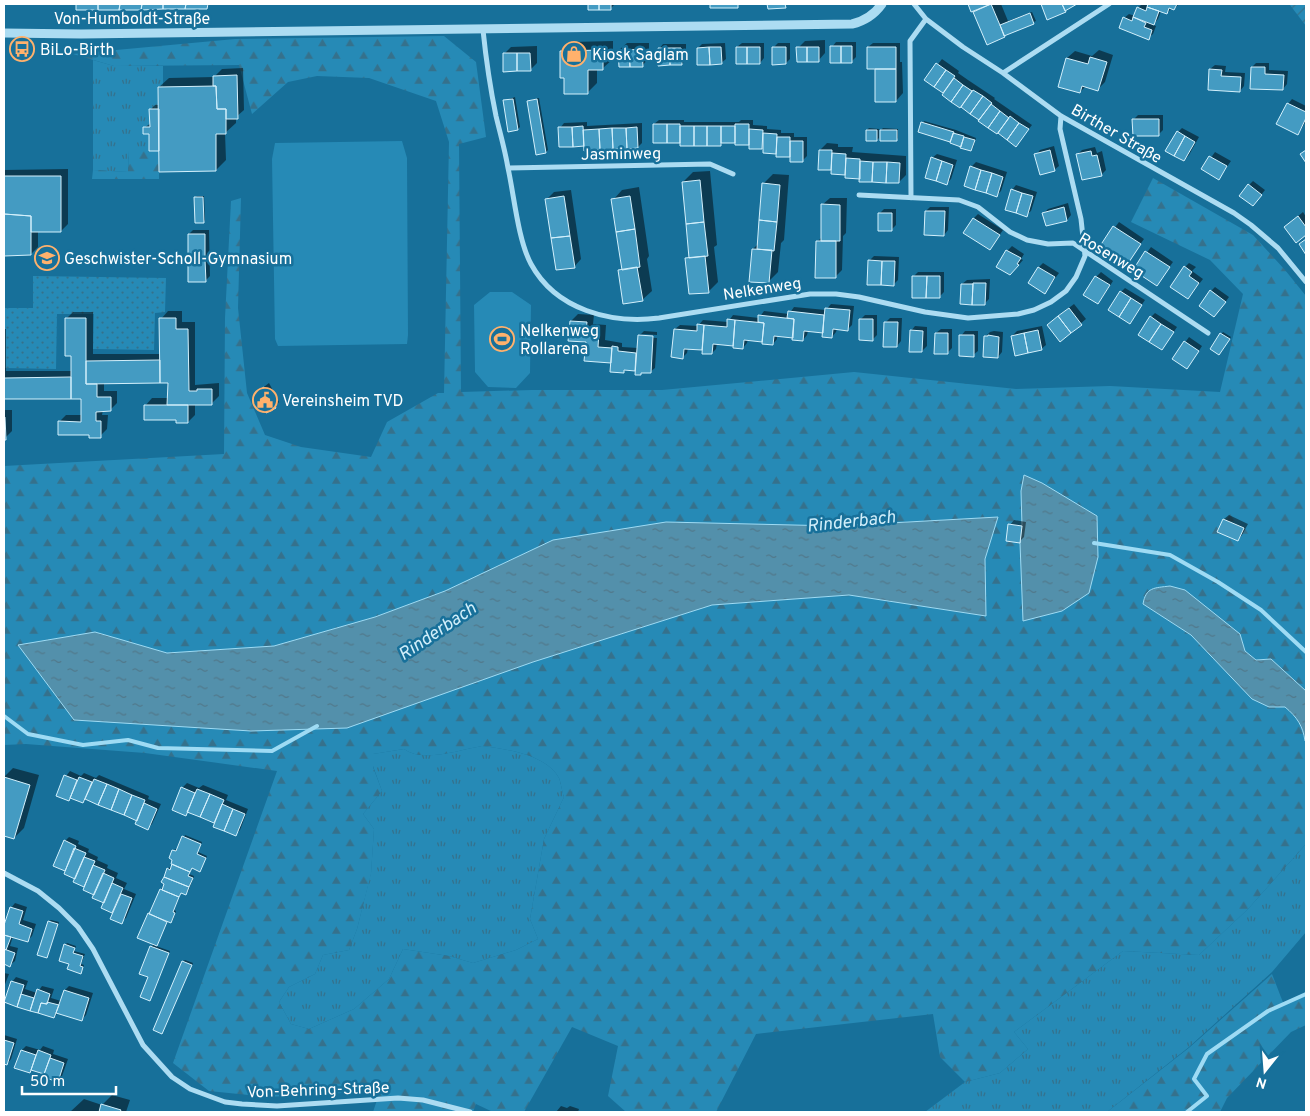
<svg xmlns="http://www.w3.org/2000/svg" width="1310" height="1116" viewBox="0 0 1310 1116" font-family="Overpass,sans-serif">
<defs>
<pattern id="grass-tufts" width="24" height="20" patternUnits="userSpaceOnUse" patternTransform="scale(1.25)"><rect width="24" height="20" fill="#268ab6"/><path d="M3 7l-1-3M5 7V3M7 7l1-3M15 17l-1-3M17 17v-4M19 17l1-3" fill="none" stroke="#35718c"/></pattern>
<pattern id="forest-firs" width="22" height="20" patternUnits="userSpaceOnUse" patternTransform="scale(1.25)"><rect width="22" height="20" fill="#268ab6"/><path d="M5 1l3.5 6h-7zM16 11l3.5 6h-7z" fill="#35718c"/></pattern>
<pattern id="park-dots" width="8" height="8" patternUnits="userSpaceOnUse" patternTransform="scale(1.25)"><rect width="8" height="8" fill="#268ab6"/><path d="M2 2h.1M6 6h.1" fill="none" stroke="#35718c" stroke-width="1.8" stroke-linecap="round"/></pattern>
<pattern id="garden-furrows" width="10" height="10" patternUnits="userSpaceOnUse" patternTransform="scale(1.25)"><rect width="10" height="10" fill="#268ab6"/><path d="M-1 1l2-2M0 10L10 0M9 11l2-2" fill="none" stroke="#35718c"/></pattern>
<pattern id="water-ripples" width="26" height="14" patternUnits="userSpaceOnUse" patternTransform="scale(1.25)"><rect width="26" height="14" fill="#5390ab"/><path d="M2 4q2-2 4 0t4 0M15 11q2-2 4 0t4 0" fill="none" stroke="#51788a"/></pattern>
</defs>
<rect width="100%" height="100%" fill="#17709a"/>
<!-- grass -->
<path fill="url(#grass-tufts)" d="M93,60L114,66H163V87H158L159,109H150V127H143V134H149V151H129L128,172L93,170Z
M482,746C505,749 546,754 559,778C561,783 562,791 564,797L544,839L530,919L538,939L516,950L473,963L449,956L403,949L389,979L354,1009L309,1029L291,1024L279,1002L289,987L315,974L323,955L349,950L357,929L371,873L374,829L363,814L382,791L373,766V754L404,749C423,763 459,750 482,746Z
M1306,844V932L1272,972L1189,1047L1107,1112H925L965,1082L1000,1073L1028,1049L1014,1032L1123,951L1199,955L1248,909Z"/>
<!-- forest -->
<path fill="url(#forest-firs)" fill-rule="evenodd" d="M444,36L476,62L486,137L459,144L461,392L532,390H662L854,372L1016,389L1110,386L1220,392L1243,294L1210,260L1131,222L1153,178L1253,235L1285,270L1306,296V691L1271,659L1256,660L1245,651L1240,634L1143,604L1191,635L1252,699L1269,707H1285C1297,717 1303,726 1305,741L1306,742V844L1248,909L1199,955L1123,951L1014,1032L1028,1049L1000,1073L965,1082L940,1057L933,1014L756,1034L716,1112H626L608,1096L618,1046L572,1027L524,1112H493L476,1104L473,1112H373L382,1085L342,1093L268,1097L209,1091L173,1063L277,771L145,753L26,744L4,745V466L224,454L225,318L231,201L241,198L238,308L247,393L265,435L301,447L371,457L387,422L438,393H444L449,142L436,101L369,78L317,76L288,82L252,114L239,65L114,66L73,54L235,39ZM998,517L985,559L986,616L849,595L712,605L533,662L74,720L19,645L95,632L167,653L274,646L375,617L445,591L553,540ZM482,746C505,749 546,754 559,778C561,783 562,791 564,797L544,839L530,919L538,939L516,950L473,963L449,956L403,949L389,979L354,1009L309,1029L291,1024L279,1002L289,987L315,974L323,955L349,950L357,929L371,874L374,829L363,814L382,791L373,767V754L404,749C423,763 459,750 482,746Z
M129,151H159V179H92L93,170L128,172Z
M1272,974L1284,1005L1306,994V1025L1291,1032L1227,1098L1220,1112H1107L1190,1047Z"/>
<!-- park -->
<path fill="url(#park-dots)" d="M33,276L166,278L165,312L155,313L154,350L93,349L94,314H57L56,369L5,368L4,308H33Z"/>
<!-- garden -->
<path fill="url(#garden-furrows)" d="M1294,4H1306V26L1290,5Z"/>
<!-- pitch -->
<path fill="#268ab6" d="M402,141L407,158L408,335L407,344L278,346L275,339L272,159L275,143Z
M490,292H512L531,305L530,373L516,388L488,387L475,372L474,305Z"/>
<!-- water -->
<path fill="url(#water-ripples)" stroke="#9edbf4" d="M1024,475L1042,483L1097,516L1098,557L1089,593L1062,611L1023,621L1020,543L1022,526L1021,491Z
M998,517L985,559L986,616L849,595L712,605L533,662L347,728L251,731L74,720L18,645L95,632L167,653L274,646L375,617L445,591L553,540L666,522L836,526Z
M1170,586L1185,590L1240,634L1245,651L1256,660L1271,659L1306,691V742L1305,741C1303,726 1297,717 1285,707H1269L1252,699L1191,635L1143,604C1146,587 1154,588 1170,586Z"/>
<!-- shadow -->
<path fill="#0007" d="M77,4H209L207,8L77,9Z
M589,4H615L611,8H589Z
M969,4H1001L1008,21L1032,12L1036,21L987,43L974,10L972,11Z
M1142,4L1149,6L1150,4H1179L1174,9L1172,8L1167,13L1161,11L1158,19L1153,25L1156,26L1153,34L1148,38L1124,18L1129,14L1135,16L1138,8Z
M825,40V53L818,61L798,48L805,41Z
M613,41V59L603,68H597V83L588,92L565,77L561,51L571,42Z
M836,42H856V57L852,61L832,47Z
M627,43H649V58L642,66L619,50Z
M725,43L726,59L721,63L698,48L702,44Z
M742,43H764V58L760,63L737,47Z
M778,43H790V59L786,63L773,48Z
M873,43H900V62H902L903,93L896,101L876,68L868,47Z
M663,44H686V59L682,64L659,49Z
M537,46V63L530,70L504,54L511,47Z
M1099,50L1113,55L1105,82L1098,89L1086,86L1080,92L1060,86L1067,58L1075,51L1092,56Z
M942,59L959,71L958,73L968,80L995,98L994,99L1032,125L1016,145L944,95L945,93L926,80Z
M1256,63H1269V70L1288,71L1287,84L1283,89L1252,67Z
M1215,65L1226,66L1225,72L1245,73L1244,86L1240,91L1210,69Z
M243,68L244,110L236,117V123L225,133L226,160L216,170L160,148L150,133L144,128L151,123V109L155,105H160L159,87L169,78L214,77L222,69Z
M515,97L520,127L518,129L504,101Z
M539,98L548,150L546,152L528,101Z
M1292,99L1306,106V121L1298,134L1288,104Z
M1138,115H1163V130L1159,134L1133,120Z
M659,120H684V122H739L741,120H753V125L767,126V129L781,130V133H794V137H807V156L802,161L778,153L764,152V148H750V144L723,142L720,145L681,142L654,124Z
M924,121L956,130L976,138L973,148L971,149L951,141L920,131Z
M587,122V126L642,123V143L638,147L585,145L560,128L564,123Z
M869,128L879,129V138L877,140L867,130Z
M883,128L898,129V138L896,140L881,130Z
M1182,128L1199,137L1189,155L1184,160L1178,132Z
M827,143L838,144V147H853L852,152L906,156V175L899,182L861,178L847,174L832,173V169L819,168L820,150Z
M1054,146L1059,166L1054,170L1036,155L1040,150Z
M1095,147L1097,153L1102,151L1106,170L1101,175L1078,154L1082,150Z
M1215,152L1231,161L1219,178L1203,169Z
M937,154L957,160L951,179L947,183L932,158Z
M976,162L1007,172L1001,191L997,195L971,167Z
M68,169V224L61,231H38V247L31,254H5V278L4,280V170Z
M710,171L717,245L714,247L718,282L708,292L687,259L690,255L683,182L693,172Z
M773,174L789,175L784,240L781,243L778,272L768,282L753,249L758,244L763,184Z
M1253,181L1265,190L1257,200L1249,185Z
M1016,185L1037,192L1031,211L1026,215L1012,190Z
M639,187L649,256L647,259L652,291L642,300L619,271L623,267L613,200L622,190Z
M571,190L581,259L574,267L547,199L554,192Z
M197,196H204L205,220L203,222L195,198Z
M830,198H847L846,233L843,236L842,270L835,277L817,242L822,237V205Z
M1068,203L1071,215L1067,220L1047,225L1044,213L1048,209Z
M930,207H949L948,230L944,235L926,211Z
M884,209H896V225L891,230L880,213Z
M1303,212L1306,217V233L1296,241L1290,223Z
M978,214L1003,230L990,249L973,219Z
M1119,222L1144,239L1127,263L1101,246Z
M193,230H209L210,276L205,281L189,234Z
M1012,246L1024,254L1021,259L1023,260L1015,269L1007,251Z
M1151,247L1173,262L1157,284L1135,269Z
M874,256L899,257L898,280L894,284L870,260Z
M1043,263L1059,273L1045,292L1039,267Z
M1189,263L1196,267L1192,271L1203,279L1188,298L1185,267Z
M918,272H944V292L939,297L914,276Z
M1101,272L1113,281L1102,298L1096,277Z
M990,279L989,299L984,304L962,284L967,280Z
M1215,287L1229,297L1219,311L1211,291Z
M1125,288L1145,300L1130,322L1121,292Z
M831,304L854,306L852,325L848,329L837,328L836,332L832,337L824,332L808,331L807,335L803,340L794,336L777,335V339L773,344L764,340L748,339L747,343L743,348L734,345L717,343L716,349L712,353L703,349L688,348L687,353L683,357L675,329L680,325L698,326L703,320L728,322L733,315L759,318L764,311L789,314L794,307L826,310Z
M1074,304L1086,319L1061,340L1053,320Z
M168,311H182V322H195V385L219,383V396L212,403L195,404V415L188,422L145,406L152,398H169V382L104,383V391H117V403L110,410H103L102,415H108L107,429L100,436L59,422L66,415H82V398H4V329H6V371H72V355L66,319L73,312H93V354H161V319Z
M1155,313L1177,327L1162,349L1151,317Z
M578,314L594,315L593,324L606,325L605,340L622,343V347L638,348L639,336L644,331L657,332V335L641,334V337L657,338L655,368L650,372L643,371L640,374L636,370L626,369L623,372L587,341L571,321Z
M865,315H877V335L872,340L861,319Z
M890,318H902L901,341L897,346L886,322Z
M915,326L927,327V346L922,351L911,331Z
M1042,326L1046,345L1041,349L1012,336L1017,331Z
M941,329H952V348L947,353L936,333Z
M965,331H978V351L973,355L961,336Z
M994,331L1003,332L1002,352L998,357L985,337L990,332Z
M1223,332L1231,337L1221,352L1211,348Z
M1189,337L1202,346L1191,363L1174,358Z
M269,383L279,402L275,407L256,393Z
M4,410H12V431L4,439Z
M1229,515L1248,524L1242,535L1238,540L1219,531L1224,519Z
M1014,520L1026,522L1024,537L1020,541L1010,525Z
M13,768L39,775L24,828L14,838L4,834V777Z
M70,771L81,776L84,773L96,778L99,775L149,796L148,799L161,804L152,824L148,828L138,820L86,799L83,802L71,797L66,776Z
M187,783L199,788L203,785L228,795L226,800L248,809L240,830L235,835L216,823L189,811L186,814L182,788Z
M185,835L202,842L198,852L207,856L200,870L192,867L189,874L194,876L188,892L186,893L181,892L174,910L176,911L173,920L171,922L168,920L158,943L156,946L170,951L151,997L149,976L151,947L154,944L139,938L161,889L164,888L168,869L170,867L172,868L174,851L175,849L178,850Z
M69,837L79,841L78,844L89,849L88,852L98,857L97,860L108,865L107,868L118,873L116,878L127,883L124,889L136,894L126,918L121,922L114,912L103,908L105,903L95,894L86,886L75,882L76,878L67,870L55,865L65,841Z
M15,903L27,907L23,920L36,924L32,936L27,941L13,936L10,946L18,948L15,961L10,965L5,963L4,967V929L11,908Z
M51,920L59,922L47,957L49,921Z
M67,943L76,946L74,951L85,954L81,964L84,965L81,972L70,963L65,945Z
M185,960L193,963L162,1033L183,961Z
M4,973L9,974L4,987Z
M16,977L28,981L25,989L37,993L42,986L54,989L51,998L61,1001L65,990L69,986L93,993L86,1015L81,1020L59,1012L54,1017L6,1001L12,982Z
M4,1035L17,1039L11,1059L7,1064L4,1063Z
M26,1046L40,1050L43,1046L54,1050L53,1054L68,1059L62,1076L57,1080L46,1073L33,1069L30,1072L16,1067L22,1050Z
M112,1095L130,1100L126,1112H70L84,1099L102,1105Z
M561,1106L567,1108L570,1106L579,1109L578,1112H556Z"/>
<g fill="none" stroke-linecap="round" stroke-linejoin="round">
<!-- stream -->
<path stroke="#9edbf4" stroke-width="4" d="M1094,543L1170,555L1218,582L1261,610L1306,652
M4,716L28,734L83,745L128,740L158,748L272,751L317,726
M1187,1112L1207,1096L1194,1079L1207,1054L1268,1011L1306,994"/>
</g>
<!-- building -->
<path fill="#449bc2" stroke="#d3f0fc" d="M76,4H98V10H76Z
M98,4H120L119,10H98Z
M120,4H142L141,10H119Z
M142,4H163V9L141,10Z
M163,4H186L185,9H163Z
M186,4H208L207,9H185Z
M588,4H599V10H588Z
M599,4H611V10H599Z
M710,4H738V8H710Z
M767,4H785L786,8L768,9Z
M968,4H991L971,12Z
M991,4L1005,37L987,45L973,12Z
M1041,4H1062L1066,12L1047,20Z
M1062,4H1077L1065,11Z
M1148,4H1177L1174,10L1169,8L1167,14L1147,7Z
M1137,7L1146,11L1147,7L1159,11L1154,25L1133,17Z
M1030,13L1034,24L1004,36L1000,25Z
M1123,17L1132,21L1133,17L1146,23L1144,27L1152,30L1149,40L1119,28Z
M830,46H841V63H830Z
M841,46H852V63H841Z
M709,47H721L722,64L710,65Z
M709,47L710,65H697V48Z
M736,47H747V64H736Z
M747,47H760V64H747Z
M772,47H786V64L772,65Z
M796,47H807V62H797Z
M807,47H819V62H807Z
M867,47H896V69H867Z
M658,48H670V65L658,66Z
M670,48H681L682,65H670Z
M642,49L643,67H630L629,50Z
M603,50V70H588V94H564V78H560V51Z
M618,50H629L630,67H619Z
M503,53H517V71L503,72Z
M517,53H530L531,71H517Z
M1090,57L1107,62L1098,91L1082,86L1080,93L1058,87L1066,58L1088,64Z
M936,63L946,70L934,87L924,80Z
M1251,67H1265V74L1284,75L1283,90L1250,89Z
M875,69H896V102H875Z
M1209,69L1222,70L1221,76L1241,77L1240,92L1208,90Z
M946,70L955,76L943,93L934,87Z
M237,75L238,119H226V109H217L216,86H213V76Z
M954,78L963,85L951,102L942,95Z
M963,85L972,91L960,108L951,102Z
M216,86L217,109H226V134H216V171L159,172L158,87Z
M973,90L983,96L970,114L961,107Z
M983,96L992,103L979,120L970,114Z
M513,99L518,130L508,132L503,100Z
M537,99L546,153L536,155L527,101Z
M1287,103L1306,112V118L1298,135L1276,124Z
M991,104L1000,111L988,128L978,121Z
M149,109H159V151H149V134H143V127H150Z
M1000,111L1009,118L997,134L988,128Z
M1010,116L1019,123L1007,140L998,133Z
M1132,119H1159V136H1133Z
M921,122L954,132L950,142L918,132Z
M1019,123L1029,129L1016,147L1007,140Z
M653,124H667V143H653Z
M667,124H680V143H667Z
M735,124H749V145H735Z
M583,126L584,146L573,147L572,127Z
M680,126H694V146H680Z
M694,126H707V146H694Z
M707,126H721V146H707Z
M721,126H735V143H721Z
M558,127H572L573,147H559Z
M637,127L638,148L627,149L626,128Z
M612,128L613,149L600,150L599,129Z
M612,128H626L627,149H613Z
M599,129L600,150L584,151L583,130Z
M749,129L763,130L762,149H749Z
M866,130H877V141H866Z
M880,130H897V141H880Z
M1177,131L1185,136L1174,156L1165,151Z
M763,133L777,134L776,154L763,153Z
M953,133L964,136L961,147L950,143Z
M1185,136L1195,142L1184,161L1174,156Z
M777,137H790V157H776Z
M964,137L975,140L971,151L960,148Z
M790,141H803V162H790Z
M819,150H832L831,170H818Z
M1050,150L1055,171L1040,175L1034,154Z
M1306,150V163L1300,154Z
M1091,151L1092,156L1097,155L1102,176L1082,180L1076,154Z
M832,153L846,154L845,175L831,174Z
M1209,156L1227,166L1219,180L1201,169Z
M931,157L942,161L936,181L925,178Z
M846,158L860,159V179L845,178Z
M860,161L873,162L872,182H859Z
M942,161L953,165L947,185L936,181Z
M873,162H887L886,183L872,182Z
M887,162L900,163L899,183H886Z
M970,166L981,170L975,190L964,186Z
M981,170L992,173L986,193L975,190Z
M992,173L1003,177L997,197L986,193Z
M4,176H61V232H31V216L4,214Z
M700,180L704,222L686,224L682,182Z
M762,183L780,185L777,222L759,220Z
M1248,184L1262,195L1253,206L1239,196Z
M1011,189L1022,193L1016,213L1005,210Z
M1022,193L1033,196L1027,217L1016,213Z
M564,196L570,236L551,238L545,199Z
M630,196L635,229L616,232L611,199Z
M194,197H203L204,223H195Z
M821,204L840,205V241H821Z
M1064,207L1067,221L1046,226L1042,213Z
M925,211H945L944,236L924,235Z
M878,213H892V231H878Z
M4,214L31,216V255L4,256Z
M1298,216L1306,227V235L1296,243L1284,227Z
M973,218L1000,235L990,250L963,233Z
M759,220L777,222L774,251L757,249Z
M704,222L708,256L689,258L686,224Z
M1113,226L1141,244L1127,265L1100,246Z
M635,229L640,267L622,270L616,232Z
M188,234H205V260H188Z
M570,236L575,268L556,270L551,238Z
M1306,239V255L1299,244Z
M816,241H836V278H815Z
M752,249L772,250L769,283L749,282Z
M1006,250L1021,258L1017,264L1019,265L1010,275L996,267Z
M1145,251L1170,267L1157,286L1133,270Z
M705,256L709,293L689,294L685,258Z
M188,260H205L206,282H188Z
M868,260L882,261L881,285H867Z
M882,261H895L894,286L881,285Z
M1184,266L1192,272L1189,276L1199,283L1188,299L1170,287Z
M637,267L643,301L623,304L618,270Z
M1038,267L1055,277L1045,294L1028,283Z
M912,276H927L926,298H912Z
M927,276H940V298H926Z
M1095,276L1110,285L1098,304L1083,295Z
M973,283H986L985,305H972Z
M961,284H973L972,305L960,304Z
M1210,290L1226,302L1214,317L1199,306Z
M1120,291L1131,298L1119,317L1108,310Z
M1131,298L1142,305L1130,324L1119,317Z
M825,308L850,310L848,331L833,329L832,338L822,337Z
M1069,308L1082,325L1071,333L1058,316Z
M788,311L824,315L823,333L804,331L803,341L792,340L794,319L787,318Z
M758,315L794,319L793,338L774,336L773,345L762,344L764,323L758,322Z
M1058,316L1071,333L1060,342L1047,325Z
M1150,316L1161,324L1149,342L1138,335Z
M65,318H86V384H97V397H111V411L96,412V421H101V438H89V435H58V421L81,422V399H71V356H65Z
M159,318H176V329H188L189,391H197V389H212V405H167L168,383H160Z
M727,319L735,320L733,346L713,344L712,354H702L704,325L727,327Z
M859,319H873V341L859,340Z
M735,320L764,323L762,342L744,340L743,349L733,348Z
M570,321L587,322L586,331L599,332L598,347L612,348L611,363L584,361L586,342L568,341Z
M884,322H898L897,347H883Z
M697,324L704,325L702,350L684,349L683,359L671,357L674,329L697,331Z
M1161,324L1174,332L1162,350L1149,342Z
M910,330L923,331L922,352H909Z
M1038,330L1042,350L1028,353L1024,333Z
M935,333H948V354H934Z
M1024,333L1028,353L1015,356L1011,336Z
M1220,333L1230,339L1219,355L1210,349Z
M638,335L653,336L651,373H641V375H635Z
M959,335H974V357L959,356Z
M988,335L999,337L998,358L983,357L984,336H988Z
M1184,341L1199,351L1187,369L1172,359Z
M612,346L618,347V351L636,353L635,371L624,370V373L610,372Z
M160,360V383L86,384V361Z
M71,377V399H4V378Z
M264,387L276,408L266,413L255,393Z
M144,405H188V423H176V420H144Z
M4,417H5L6,440H4Z
M1223,519L1244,528L1238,541L1217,532Z
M1008,524L1022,526L1020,543L1006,541Z
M64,775L77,780L69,801L56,796Z
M4,777L30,785L14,839L4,836Z
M79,777L92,782L83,803L70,798Z
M94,779L107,784L98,805L85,799Z
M107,784L119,789L111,810L98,805Z
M181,787L195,793L186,816L172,810Z
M119,789L132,795L124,815L111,810Z
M197,789L210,794L200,817L187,812Z
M210,794L224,800L214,823L200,817Z
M132,795L145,800L137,821L124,815Z
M144,803L157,809L148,830L135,824Z
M222,804L233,809L224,831L213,827Z
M233,809L245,814L236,836L224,831Z
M182,836L201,844L197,854L206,858L200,872L192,868L190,872L171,864L172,860L169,858L172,850L176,851Z
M64,840L76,846L65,871L53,866Z
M74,848L86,853L75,879L64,874Z
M84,857L95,861L84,887L73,882Z
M172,864L190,872L188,876L193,878L189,887L164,877L167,868L170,870Z
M93,865L105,870L94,895L83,890Z
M103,873L114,878L104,903L92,898Z
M164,877L189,887L186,895L181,893L179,897L162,890L164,884L161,882Z
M112,883L123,888L112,913L101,908Z
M160,889L179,897L173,912L175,913L171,923L149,914Z
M121,894L132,898L122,924L110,919Z
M10,907L23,911L19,924L32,929L28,942L4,935V925Z
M148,913L167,922L157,946L137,938Z
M48,921L58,924L47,958L37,955Z
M4,935L11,937L6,950L4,949Z
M64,944L75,948L73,953L83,956L80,966L83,967L81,974L67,969L69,964L59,961Z
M150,946L169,953L150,1001L140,997L148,977L139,974Z
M4,949L15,953L10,967L4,964Z
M182,961L192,965L162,1034L153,1030Z
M11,981L24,985L17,1007L4,1002Z
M37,989L50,994L47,1004L41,1003L38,1013L30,1011Z
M64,990L89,998L82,1021L56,1013Z
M21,994L34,998L30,1011L17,1007Z
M47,1002L59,1005L54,1018L38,1013L41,1003L47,1004Z
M4,1040L14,1043L7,1065L4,1064Z
M21,1050L36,1055L30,1073L14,1068Z
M38,1050L51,1055L44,1074L31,1070Z
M50,1058L64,1063L58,1082L43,1077Z
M101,1104L121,1110L120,1112H99Z"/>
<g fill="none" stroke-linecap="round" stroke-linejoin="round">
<!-- minor -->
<path stroke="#acdcf2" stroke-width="5" d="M914,4L926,19L963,47L1003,73L1061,116L1234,213L1251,225L1278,248L1306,282
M483,30C486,59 490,87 496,116C500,133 505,150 508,168C514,195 518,240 531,264C556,310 611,324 659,318L810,294H836L859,297L925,312L968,318L1018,314L1034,310L1051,302L1066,291L1076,277L1085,256L1081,219L1060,129L1061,116
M1003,73L1109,4
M509,168L710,164L733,174
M859,195L959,200L978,207L1010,232L1027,240L1048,244L1073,243L1208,333
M911,198L910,41L926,19
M4,873L38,891L59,908L78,927L93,949L143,1045L172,1077L190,1089L225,1102L242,1104L277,1106L398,1098L423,1100L470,1112"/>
<!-- tertiary -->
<path stroke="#acdcf2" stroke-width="9" d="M4,33L81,34L852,24C865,21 874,15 882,4"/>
</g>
<!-- icons -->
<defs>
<symbol id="bus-ring" viewBox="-11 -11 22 22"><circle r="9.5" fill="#17709a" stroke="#ffb16c" stroke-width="1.5"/><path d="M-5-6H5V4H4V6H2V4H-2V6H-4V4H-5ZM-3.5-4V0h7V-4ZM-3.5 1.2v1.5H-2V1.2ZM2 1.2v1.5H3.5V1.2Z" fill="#ffb16c"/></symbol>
<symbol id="shop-ring" viewBox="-11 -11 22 22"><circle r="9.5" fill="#17709a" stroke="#ffb16c" stroke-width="1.5"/><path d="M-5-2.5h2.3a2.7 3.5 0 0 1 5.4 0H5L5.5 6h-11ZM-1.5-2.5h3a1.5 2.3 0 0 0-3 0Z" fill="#ffb16c"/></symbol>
<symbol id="school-ring" viewBox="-11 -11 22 22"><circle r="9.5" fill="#17709a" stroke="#ffb16c" stroke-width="1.5"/><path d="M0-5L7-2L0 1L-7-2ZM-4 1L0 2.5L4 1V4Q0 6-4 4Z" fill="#ffb16c"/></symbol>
<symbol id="stadium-ring" viewBox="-11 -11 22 22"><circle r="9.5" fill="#17709a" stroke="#ffb16c" stroke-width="1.5"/><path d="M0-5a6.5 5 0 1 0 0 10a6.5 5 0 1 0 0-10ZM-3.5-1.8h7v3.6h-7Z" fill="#ffb16c"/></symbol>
<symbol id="civic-ring" viewBox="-11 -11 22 22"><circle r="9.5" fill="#17709a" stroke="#ffb16c" stroke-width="1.5"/><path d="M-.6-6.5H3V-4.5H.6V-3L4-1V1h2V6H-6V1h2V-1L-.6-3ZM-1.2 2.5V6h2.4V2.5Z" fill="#ffb16c"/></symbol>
</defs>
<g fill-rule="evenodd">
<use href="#bus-ring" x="8" y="35" width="28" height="28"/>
<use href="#shop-ring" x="560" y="40" width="28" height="28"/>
<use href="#school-ring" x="33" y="244" width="28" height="28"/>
<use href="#stadium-ring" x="488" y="325" width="28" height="28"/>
<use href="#civic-ring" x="251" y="386" width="28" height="28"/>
</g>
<g text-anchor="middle" stroke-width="5" stroke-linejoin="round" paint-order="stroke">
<!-- street labels -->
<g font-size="16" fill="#fff" stroke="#17709a">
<text x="132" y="24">Von-Humboldt-Straße</text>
<text transform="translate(1117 133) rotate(30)" y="6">Birther Straße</text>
<text transform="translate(621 153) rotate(-1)" y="6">Jasminweg</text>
<text transform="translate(1112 255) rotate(31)" y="6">Rosenweg</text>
<text transform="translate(762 288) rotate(-9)" y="6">Nelkenweg</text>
<text transform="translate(318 1089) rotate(-2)" y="6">Von-Behring-Straße</text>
</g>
<!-- poi labels -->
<g font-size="16" fill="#fff" stroke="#17709a" text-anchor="start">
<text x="40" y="55">BiLo-Birth</text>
<text x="592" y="60">Kiosk Saglam</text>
<text x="64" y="264">Geschwister-Scholl-Gymnasium</text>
<text x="520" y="336">Nelkenweg<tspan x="520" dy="18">Rollarena</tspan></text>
<text x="282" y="406">Vereinsheim TVD</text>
</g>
<!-- water labels -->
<g font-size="18" font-style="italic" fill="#d1eefa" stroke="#17709a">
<text transform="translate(851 521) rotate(-6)" y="6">Rinderbach</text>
<text transform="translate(437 631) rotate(-34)" y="6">Rinderbach</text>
</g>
</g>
<!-- border -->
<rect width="1310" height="1116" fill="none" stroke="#ffffff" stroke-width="10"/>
<!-- north arrow -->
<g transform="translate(1265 1071) rotate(197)" stroke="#17709a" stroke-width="4" paint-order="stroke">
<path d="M0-4L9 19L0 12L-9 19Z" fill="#ffffff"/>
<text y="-8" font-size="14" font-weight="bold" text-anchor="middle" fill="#ffffff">N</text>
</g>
<!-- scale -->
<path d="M22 1086v8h94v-8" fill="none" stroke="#ffffff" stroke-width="2.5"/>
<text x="30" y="1086" font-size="15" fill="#ffffff" stroke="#17709a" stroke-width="4" paint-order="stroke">50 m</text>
</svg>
